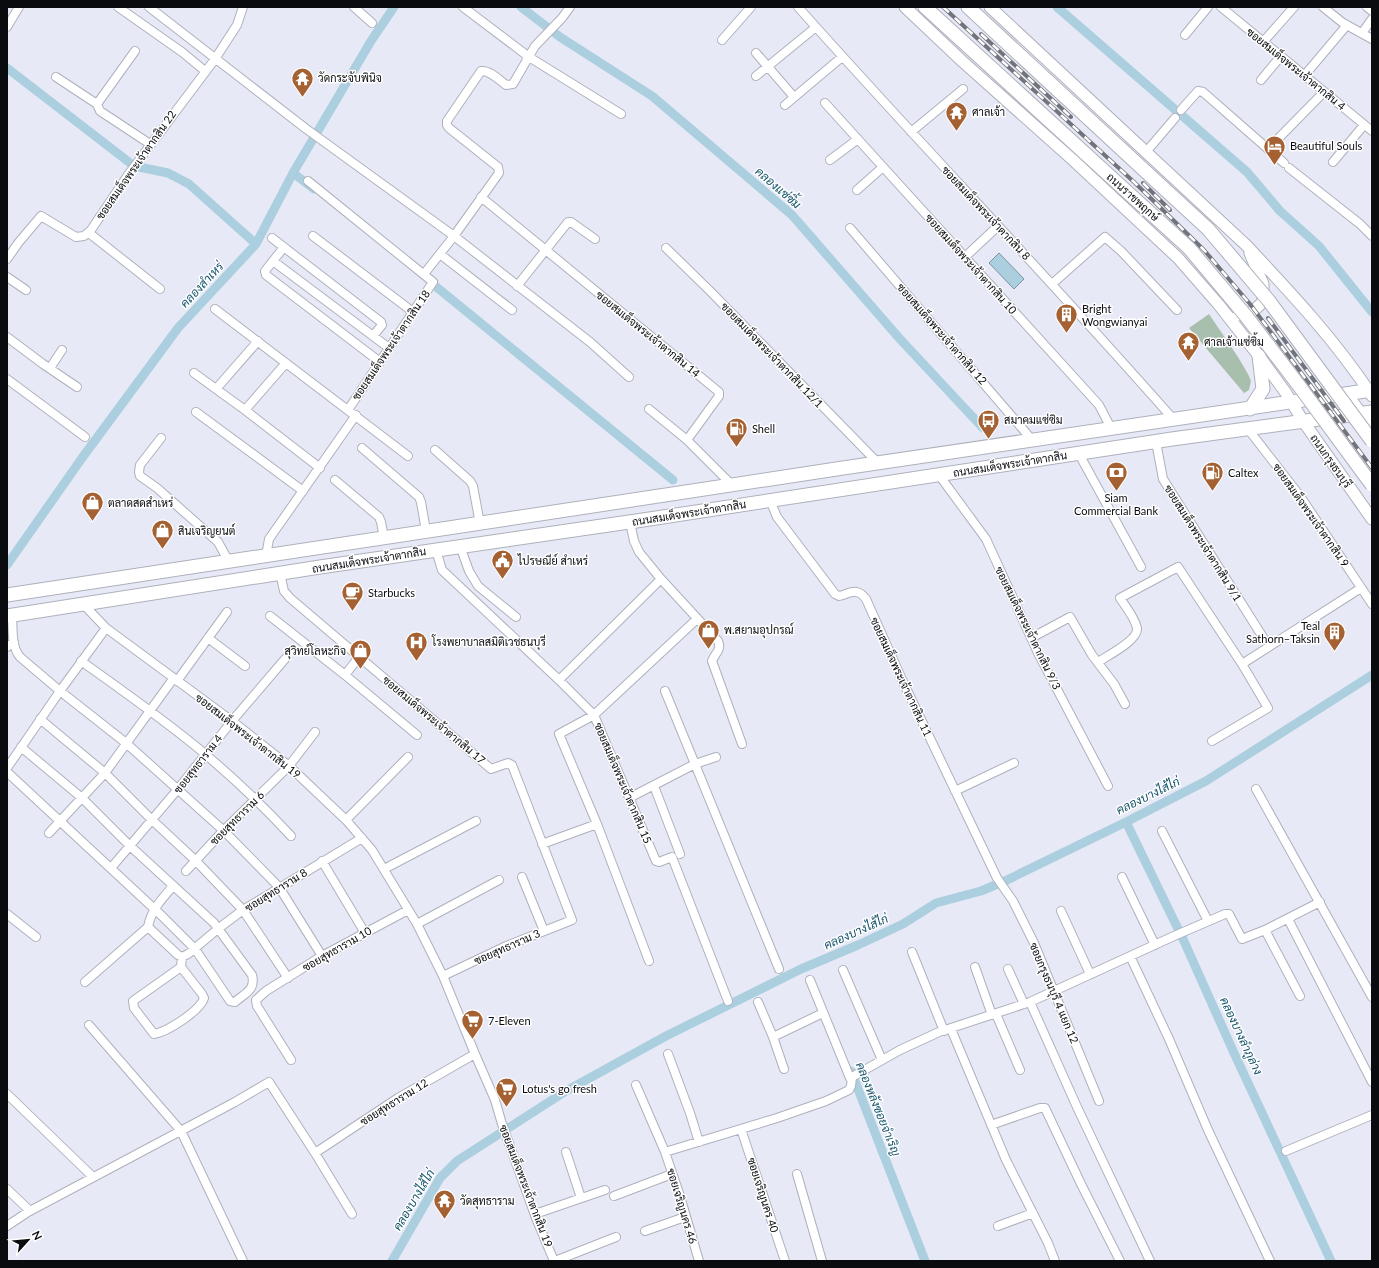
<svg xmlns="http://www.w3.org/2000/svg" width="1379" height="1268" viewBox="0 0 1379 1268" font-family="Lato,Sarabun,sans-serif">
<rect width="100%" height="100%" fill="#e7eaf6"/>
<!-- green -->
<path fill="#a9bfae" d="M1209,314L1238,357L1248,374L1251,381L1249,390L1244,393L1189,328Z"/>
<!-- water -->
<path fill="#accfdf" stroke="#7b94a1" d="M999,253L1024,279L1014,289L989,263Z"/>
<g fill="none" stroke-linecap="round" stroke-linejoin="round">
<!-- canal -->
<path stroke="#accfdf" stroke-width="9" d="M521,7L560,37L652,96L792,215L900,339L983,428
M1057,7L1247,172L1280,211L1319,246L1372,312
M7,68L134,166L168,173L189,184L256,244
M293,173L314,189
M434,285L673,480
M7,565L82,458L178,328L256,244L293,173L371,41L394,7
M1126,822L1183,939L1234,1053L1331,1261
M851,1071L925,1261
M392,1261L440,1178L457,1161L566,1091L666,1036L801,969L858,945L903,924L936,903L981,891L1007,880L1126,822L1206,781L1372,675"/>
<defs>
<path id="minor" d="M118,7L182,52L205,71
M149,7L305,128L454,236L590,342L629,377
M354,7L372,23
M463,7L529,57L621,114
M798,7C922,146 1051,280 1174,420
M1221,7L1372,131
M1323,7L1343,23L1372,39
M1367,7L1372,11
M7,27L19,7
M1362,33L1372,19
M1185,35L1208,7
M722,40L751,7
M1263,42L1294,7
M135,51L97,104L100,111L150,144
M756,53L794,97
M756,76L816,27
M1304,76L1347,25
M56,77L97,104
M1261,80L1281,56
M825,103L1099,405L1112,430
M785,105L842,57
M1181,110L1198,91L1203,92L1284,163
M911,132L963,89
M1268,149L1324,92
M1146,152L1175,118
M830,160L858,139
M1333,162L1364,125
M1289,168L1360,224L1372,236
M308,181L433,282L348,410
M857,190L883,167
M481,197L719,392V396L687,440
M850,228L1033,441
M89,233L160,289
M313,236L413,312
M272,238L381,322L382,325L373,336
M284,247L265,271L266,275L380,362
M666,248L710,291L878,463
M440,254L512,310
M965,257L998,226
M7,259L19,242L41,216L76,237L84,236L91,230L128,175L215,59L237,25L243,7
M273,261L389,348
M424,274L454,236L499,173L498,167L449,128L447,125V121L481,71C490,70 499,80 506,85L513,84L535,46L562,18L570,7
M7,277L26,290
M1052,284L1105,237L1121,251L1177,310
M517,286L568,222H571L595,239
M215,309L408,456
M7,337L43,364L77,387
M50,368L62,350
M194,373L245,410L320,468
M7,379L85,437
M216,389L258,341
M649,409L687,440L733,486
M245,410L286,363
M196,412L303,491
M1248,429L1300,496L1372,604
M161,438L140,465L139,472L140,476L157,488L218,542L229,562
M1156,442L1163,479L1264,639
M362,448L419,497L421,502L426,531
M435,450L470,481L473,486L480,524
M1079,454L1141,567
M939,475L986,539L1039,655L1108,786
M335,480L379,517L381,522L384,538
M770,500L777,517L835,594L839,596C851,593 857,587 866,599L904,684L997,878L1013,901L1034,943L1099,1101
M630,522L634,541L639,552L661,579L718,641C722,650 715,653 712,661L742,744
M460,546L469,571L478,586L516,617
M436,550L442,570L559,680L594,715L656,861L659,862L672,857L728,1001
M266,556L269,539L356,415
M280,573L284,591L290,598L491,769L508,763L512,765L572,920L504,947L443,976
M83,604L106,628L232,721L289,766L346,820L372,850L417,924L443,976L475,1054L495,1100L502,1124L536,1218L554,1261
M12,615C13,629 11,646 20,657L60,691L126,743L224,831L279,887L322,956
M270,616L345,675L417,735
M208,638L245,666
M1031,638L1070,617L1092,655L1114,684L1125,704
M7,647L14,642
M81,661C123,691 166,721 205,754C236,780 264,807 291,836
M1098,662C1107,656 1139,640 1137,628C1135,618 1126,607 1120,598L1178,567L1242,664L1268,708L1212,741
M1242,664L1361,588
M345,675L359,657
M559,680L661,579
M177,681L227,612
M665,691L779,969
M40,719L105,773L151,819L195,860L243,910L288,978
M7,768L60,691L106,628
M7,772L162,916L195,949L230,1001L235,1002C245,993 256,990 252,975L214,923L129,845L82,798L21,747
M654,786L680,854
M1256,789L1372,997
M955,791L1014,763
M629,798L695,764L716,757
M346,820L408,757
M1162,831L1208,921
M49,833L105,773L173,679
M542,844L597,824
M322,861L365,933
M111,868L178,789L232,721L285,659
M384,869L476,821
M186,871L223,831L289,766L315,732
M522,877L544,931
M1122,877L1155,945
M173,886C162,899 151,910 148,927L178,955L182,957L188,954L219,928L243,910L362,838
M1061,911L1090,974
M7,914L36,937
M1288,919L1372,1082
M417,924L499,880
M1265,930L1300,996
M912,952L944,1031
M1130,956L1169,1039L1208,1130L1270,1261
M649,961L597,824L559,734L594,715L697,619
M181,967L202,994L204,998C200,1011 167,1032 154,1034L134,1008L133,1001L181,967L182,957
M975,967L992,1015
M1008,969L1024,1004
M843,970L882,1060
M810,980L850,1078
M85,982L148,927
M758,1002L773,1037
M1030,1002L1077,1107L1150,1261
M996,1014L1020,1070
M89,1025L181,1131L243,1261
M951,1029L1006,1160L1048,1243L1055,1261
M668,1054L690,1113L699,1142
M291,1060L257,1006L256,1000L266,991L322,956L408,910
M784,1069L773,1037L823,1013
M636,1085L665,1152L680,1196L699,1261
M7,1094L93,1177
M991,1125L1040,1108H1045L1081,1184L1120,1261
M741,1129L785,1261
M1286,1151L1372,1115
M566,1152L581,1198
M665,1152L777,1118L826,1101L849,1090L851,1086L852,1077L900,1050L939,1032L1030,1002L1174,936L1225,914H1229L1242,939L1265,930L1320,902
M315,1153L398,1098L475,1054
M797,1174L822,1261
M7,1189L30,1211
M614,1196L672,1174
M535,1214L605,1190
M7,1226L28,1212L235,1102L269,1082L315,1153L352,1214
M998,1226L1033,1213
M645,1231L685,1217
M555,1261L616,1237"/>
<path id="secondary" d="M905,7L962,61L1073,160L1178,258L1219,305L1259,356L1286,393L1303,421L1372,519
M990,7L1246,245C1291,293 1336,341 1372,396
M1238,315L1251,313L1263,302V284L1250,253
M1347,394L1372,429"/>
<path id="primary" d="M925,7L1124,189
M968,7L1157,182
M1250,409L1263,389L1259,356
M7,595L843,468L1372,390
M7,616L320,567L643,520L1172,439L1372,412"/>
</defs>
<!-- minor casing -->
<use href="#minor" stroke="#aeb1bc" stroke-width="10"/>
<!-- secondary casing -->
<use href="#secondary" stroke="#aeb1bc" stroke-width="13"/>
<!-- primary casing -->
<use href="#primary" stroke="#aeb1bc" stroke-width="15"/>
<!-- minor -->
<use href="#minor" stroke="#fff" stroke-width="8"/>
<!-- secondary -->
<use href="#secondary" stroke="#fff" stroke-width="11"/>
<!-- primary -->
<use href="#primary" stroke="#fff" stroke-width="13"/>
<defs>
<path id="rail" d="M943,7L1134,182L1204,250L1250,304L1372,468
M981,34L1071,117
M1143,183L1170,210
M1268,318L1344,421"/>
</defs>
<!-- rail casing -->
<use href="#rail" stroke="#72747c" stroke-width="4"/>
<!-- rail -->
<use href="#rail" stroke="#fff" stroke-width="2.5" stroke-dasharray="8" stroke-linecap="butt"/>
<defs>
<path id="primary-bridge" d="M1157,182L1208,229L1269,301L1372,441
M1124,189L1189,248L1246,316L1300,387L1372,485"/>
</defs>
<!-- primary-bridge casing -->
<use href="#primary-bridge" stroke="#aeb1bc" stroke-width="15" stroke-linecap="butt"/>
<!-- primary-bridge -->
<use href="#primary-bridge" stroke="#fff" stroke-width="13"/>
</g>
<!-- icons -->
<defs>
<symbol id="temple-pin" viewBox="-11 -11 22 30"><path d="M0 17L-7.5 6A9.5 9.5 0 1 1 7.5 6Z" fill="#a56132" stroke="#fff"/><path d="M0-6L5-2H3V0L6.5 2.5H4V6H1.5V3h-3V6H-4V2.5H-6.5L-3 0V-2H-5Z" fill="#fff"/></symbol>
<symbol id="hotel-pin" viewBox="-11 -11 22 30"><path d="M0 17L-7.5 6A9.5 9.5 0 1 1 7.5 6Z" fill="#a56132" stroke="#fff"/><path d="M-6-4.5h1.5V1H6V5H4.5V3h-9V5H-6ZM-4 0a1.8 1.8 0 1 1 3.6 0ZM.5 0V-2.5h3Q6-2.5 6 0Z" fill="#fff"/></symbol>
<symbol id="building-pin" viewBox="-11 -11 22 30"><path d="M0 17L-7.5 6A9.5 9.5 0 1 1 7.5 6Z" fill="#a56132" stroke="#fff"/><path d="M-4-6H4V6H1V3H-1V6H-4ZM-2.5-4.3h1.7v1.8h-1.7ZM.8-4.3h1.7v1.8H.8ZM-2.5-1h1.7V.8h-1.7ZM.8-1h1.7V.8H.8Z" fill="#fff"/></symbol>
<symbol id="bus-pin" viewBox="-11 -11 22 30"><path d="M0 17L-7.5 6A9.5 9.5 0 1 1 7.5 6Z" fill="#a56132" stroke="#fff"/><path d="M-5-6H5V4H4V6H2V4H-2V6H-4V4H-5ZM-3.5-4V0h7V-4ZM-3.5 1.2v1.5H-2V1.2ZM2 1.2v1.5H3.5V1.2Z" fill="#fff"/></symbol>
<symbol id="fuel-pin" viewBox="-11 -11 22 30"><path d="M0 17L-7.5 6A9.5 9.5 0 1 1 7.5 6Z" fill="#a56132" stroke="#fff"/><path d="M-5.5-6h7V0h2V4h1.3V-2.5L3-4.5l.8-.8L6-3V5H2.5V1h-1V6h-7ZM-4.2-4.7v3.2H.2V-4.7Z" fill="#fff"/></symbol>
<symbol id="bank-pin" viewBox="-11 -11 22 30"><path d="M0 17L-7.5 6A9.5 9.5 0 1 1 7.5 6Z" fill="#a56132" stroke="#fff"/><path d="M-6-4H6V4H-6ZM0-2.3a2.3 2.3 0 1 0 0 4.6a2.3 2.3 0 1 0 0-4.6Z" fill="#fff"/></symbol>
<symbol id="shop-pin" viewBox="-11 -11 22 30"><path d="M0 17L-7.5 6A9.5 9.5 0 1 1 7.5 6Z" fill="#a56132" stroke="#fff"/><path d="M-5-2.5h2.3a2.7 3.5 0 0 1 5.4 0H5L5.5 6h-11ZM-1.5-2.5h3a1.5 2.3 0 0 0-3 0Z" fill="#fff"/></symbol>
<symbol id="civic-pin" viewBox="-11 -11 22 30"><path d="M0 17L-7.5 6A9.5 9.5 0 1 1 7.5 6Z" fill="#a56132" stroke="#fff"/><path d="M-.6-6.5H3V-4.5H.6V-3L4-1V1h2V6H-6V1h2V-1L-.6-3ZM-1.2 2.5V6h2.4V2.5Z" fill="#fff"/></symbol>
<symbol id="cafe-pin" viewBox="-11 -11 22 30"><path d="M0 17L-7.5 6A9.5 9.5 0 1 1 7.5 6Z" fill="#a56132" stroke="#fff"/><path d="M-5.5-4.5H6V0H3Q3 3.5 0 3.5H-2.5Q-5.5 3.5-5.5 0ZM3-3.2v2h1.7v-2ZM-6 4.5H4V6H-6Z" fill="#fff"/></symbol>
<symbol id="hospital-pin" viewBox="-11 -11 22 30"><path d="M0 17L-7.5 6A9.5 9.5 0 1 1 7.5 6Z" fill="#a56132" stroke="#fff"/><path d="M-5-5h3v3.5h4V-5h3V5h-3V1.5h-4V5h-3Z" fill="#fff"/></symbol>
<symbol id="supermarket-pin" viewBox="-11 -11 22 30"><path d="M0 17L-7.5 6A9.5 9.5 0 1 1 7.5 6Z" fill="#a56132" stroke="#fff"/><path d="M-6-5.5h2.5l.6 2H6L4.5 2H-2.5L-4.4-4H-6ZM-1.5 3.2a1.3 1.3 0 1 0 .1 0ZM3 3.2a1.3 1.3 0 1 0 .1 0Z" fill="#fff"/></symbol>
</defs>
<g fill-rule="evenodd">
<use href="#temple-pin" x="290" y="66" width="25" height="34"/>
<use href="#temple-pin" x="944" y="100" width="25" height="34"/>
<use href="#hotel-pin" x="1262" y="134" width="25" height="34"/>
<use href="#building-pin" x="1054" y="302" width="25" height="34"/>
<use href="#temple-pin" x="1176" y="330" width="25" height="34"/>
<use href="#bus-pin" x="976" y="408" width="25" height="34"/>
<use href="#fuel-pin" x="724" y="416" width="25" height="34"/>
<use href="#bank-pin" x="1104" y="460" width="25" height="34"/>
<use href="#fuel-pin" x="1200" y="460" width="25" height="34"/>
<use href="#shop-pin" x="80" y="490" width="25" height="34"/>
<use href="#shop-pin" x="150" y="518" width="25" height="34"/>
<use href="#civic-pin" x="490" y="548" width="25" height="34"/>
<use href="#cafe-pin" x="340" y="580" width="25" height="34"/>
<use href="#shop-pin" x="696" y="618" width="25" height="34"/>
<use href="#building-pin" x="1322" y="620" width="25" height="34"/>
<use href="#hospital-pin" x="404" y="630" width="25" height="34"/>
<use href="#shop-pin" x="348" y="638" width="25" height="34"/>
<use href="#supermarket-pin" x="460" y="1008" width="25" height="34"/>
<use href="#supermarket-pin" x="494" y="1076" width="25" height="34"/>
<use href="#temple-pin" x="432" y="1188" width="25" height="34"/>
</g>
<g text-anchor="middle" stroke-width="3" stroke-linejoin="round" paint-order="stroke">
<!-- street labels -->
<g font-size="11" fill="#0a0b0f" stroke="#fff">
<text transform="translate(1296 69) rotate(39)" y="4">ซอยสมเด็จพระเจ้าตากสิน 4</text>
<text transform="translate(136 165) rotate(-55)" y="4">ซอยสมเด็จพระเจ้าตากสิน 22</text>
<text transform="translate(1133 197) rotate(42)" y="4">ถนนราชพฤกษ์</text>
<text transform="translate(986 213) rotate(47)" y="4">ซอยสมเด็จพระเจ้าตากสิน 8</text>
<text transform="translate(971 264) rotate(48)" y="4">ซอยสมเด็จพระเจ้าตากสิน 10</text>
<text transform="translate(648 334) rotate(39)" y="4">ซอยสมเด็จพระเจ้าตากสิน 14</text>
<text transform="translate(942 334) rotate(49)" y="4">ซอยสมเด็จพระเจ้าตากสิน 12</text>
<text transform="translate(391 345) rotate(-56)" y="4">ซอยสมเด็จพระเจ้าตากสิน 18</text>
<text transform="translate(772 355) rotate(46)" y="4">ซอยสมเด็จพระเจ้าตากสิน 12/1</text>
<text transform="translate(1331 461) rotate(55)" y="4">ถนนกรุงธนบุรี</text>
<text transform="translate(1010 464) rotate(-9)" y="4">ถนนสมเด็จพระเจ้าตากสิน</text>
<text transform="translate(689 513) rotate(-9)" y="4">ถนนสมเด็จพระเจ้าตากสิน</text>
<text transform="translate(1311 515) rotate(55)" y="4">ซอยสมเด็จพระเจ้าตากสิน 9</text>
<text transform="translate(1203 543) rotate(58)" y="4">ซอยสมเด็จพระเจ้าตากสิน 9/1</text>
<text transform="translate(369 560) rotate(-9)" y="4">ถนนสมเด็จพระเจ้าตากสิน</text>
<text transform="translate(1028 628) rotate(64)" y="4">ซอยสมเด็จพระเจ้าตากสิน 9/3</text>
<text transform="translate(901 677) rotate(65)" y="4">ซอยสมเด็จพระเจ้าตากสิน 11</text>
<text transform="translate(434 720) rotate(40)" y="4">ซอยสมเด็จพระเจ้าตากสิน 17</text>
<text transform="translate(248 736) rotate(38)" y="4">ซอยสมเด็จพระเจ้าตากสิน 19</text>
<text transform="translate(198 764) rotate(-52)" y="4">ซอยสุทธาราม 4</text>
<text transform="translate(623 783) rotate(67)" y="4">ซอยสมเด็จพระเจ้าตากสิน 15</text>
<text transform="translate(237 818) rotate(-45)" y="4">ซอยสุทธาราม 6</text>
<text transform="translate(276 890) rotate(-32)" y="4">ซอยสุทธาราม 8</text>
<text transform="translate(507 947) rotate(-24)" y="4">ซอยสุทธาราม 3</text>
<text transform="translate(337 949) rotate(-30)" y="4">ซอยสุทธาราม 10</text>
<text transform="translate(1054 993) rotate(67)" y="4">ซอยกรุงธนบุรี 4 แยก 12</text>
<text transform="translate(394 1102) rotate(-32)" y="4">ซอยสุทธาราม 12</text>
<text transform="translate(526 1186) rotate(69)" y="4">ซอยสมเด็จพระเจ้าตากสิน 19</text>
<text transform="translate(763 1195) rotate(72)" y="4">ซอยเจริญนคร 40</text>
<text transform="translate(682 1206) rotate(73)" y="4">ซอยเจริญนคร 46</text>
</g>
<!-- poi labels -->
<g font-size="11" fill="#0a0b0f" stroke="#fff" text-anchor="start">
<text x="318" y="82">วัดกระจับพินิจ</text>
<text x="972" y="116">ศาลเจ้า</text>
<text x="1290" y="150">Beautiful Souls</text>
<text x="1082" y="313">Bright<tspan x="1082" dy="13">Wongwianyai</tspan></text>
<text x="1204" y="346">ศาลเจ้าแซ่ซิ้ม</text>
<text x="1004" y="424">สมาคมแซ่ซิม</text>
<text x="752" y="433">Shell</text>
<text x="1228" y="477">Caltex</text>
<text x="1116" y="502" text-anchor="middle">Siam<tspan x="1116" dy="13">Commercial Bank</tspan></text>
<text x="108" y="507">ตลาดสดสำเหร่</text>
<text x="178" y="535">สินเจริญยนต์</text>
<text x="518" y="565">ไปรษณีย์ สำเหร่</text>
<text x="368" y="597">Starbucks</text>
<text x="1320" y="630" text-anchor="end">Teal<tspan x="1320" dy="13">Sathorn–Taksin</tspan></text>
<text x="724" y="634">พ.สยามอุปกรณ์</text>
<text x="432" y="646">โรงพยาบาลสมิติเวชธนบุรี</text>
<text x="346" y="655" text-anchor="end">สุวิทย์โลหะกิจ</text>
<text x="488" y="1025">7-Eleven</text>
<text x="522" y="1093">Lotus's go fresh</text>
<text x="460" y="1205">วัดสุทธาราม</text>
</g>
<!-- water labels -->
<g font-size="12" font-style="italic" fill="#15546c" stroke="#fff">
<text transform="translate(778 188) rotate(41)" y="4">คลองแซ่ซิ้ม</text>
<text transform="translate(202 285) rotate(-47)" y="4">คลองสำเหร่</text>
<text transform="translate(1148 796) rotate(-26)" y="4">คลองบางไส้ไก่</text>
<text transform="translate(856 932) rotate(-24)" y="4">คลองบางไส้ไก่</text>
<text transform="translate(1241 1036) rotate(65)" y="4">คลองบางลำภูล่าง</text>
<text transform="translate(878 1109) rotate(68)" y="4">คลองหลังซอยจำเริญ</text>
<text transform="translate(414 1200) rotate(-59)" y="4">คลองบางไส้ไก่</text>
</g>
</g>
<!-- border -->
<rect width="1379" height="1268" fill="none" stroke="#0a0b0f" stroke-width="16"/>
<!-- north arrow -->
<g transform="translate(28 1240) rotate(63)" stroke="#ffffff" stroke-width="3" paint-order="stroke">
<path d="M0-3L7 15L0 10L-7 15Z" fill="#0a0b0f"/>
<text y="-6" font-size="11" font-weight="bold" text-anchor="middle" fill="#0a0b0f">N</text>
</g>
</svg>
